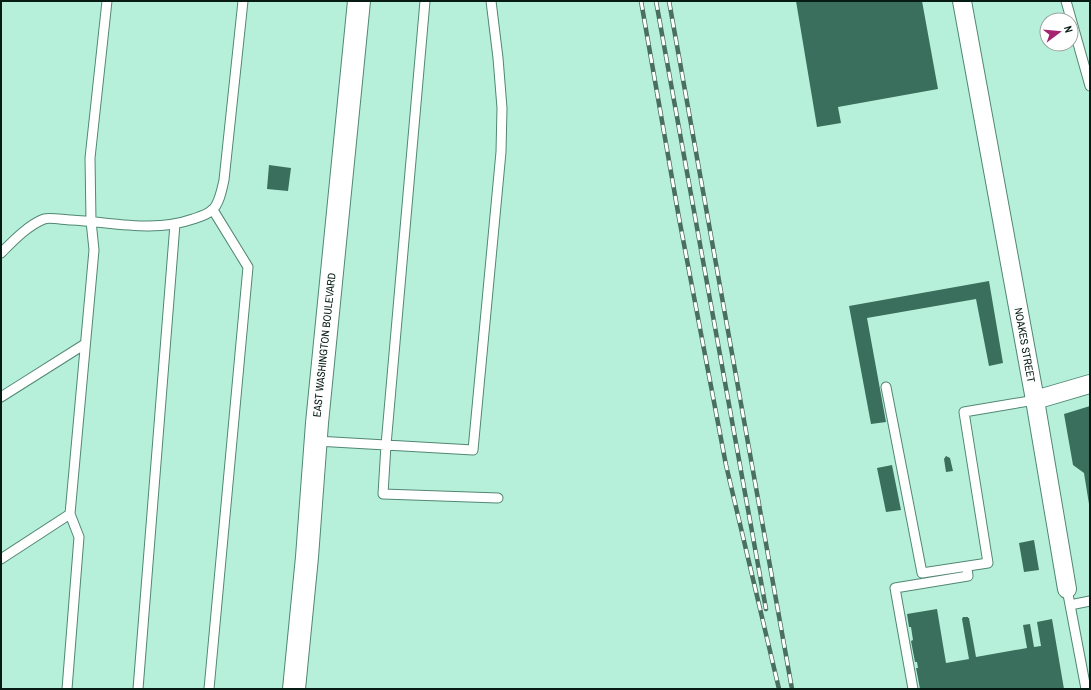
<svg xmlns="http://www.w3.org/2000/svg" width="1091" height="690" viewBox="0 0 1091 690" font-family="'Archivo Narrow',sans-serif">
<rect width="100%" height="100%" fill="#b7f0da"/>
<!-- building -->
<path fill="#396f5c" d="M796,1H922L938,89L838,107L841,123L817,127Z
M269,165L291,168L288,191L267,189Z
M989,281L1003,363L989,366L976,299L867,318L886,422L871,424L849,306Z
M1090,406V504H1089L1084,473L1073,465L1064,414Z
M946,456L950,458L953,471L946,472L944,459Z
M892,465L901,510L886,512L877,468Z
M1034,540L1039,570L1024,572L1019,543Z
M937,609L946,663L969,659L962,619L963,617H968V618H969L976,657L1027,648L1023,625L1030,624L1034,647L1041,646L1037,622L1052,619L1064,689H920L916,668H918L917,662H915L911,641L913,640L911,627H909L907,614Z"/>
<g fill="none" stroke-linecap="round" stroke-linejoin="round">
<defs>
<path id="service" d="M425,1L386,445L383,494L498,498
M1066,1L1090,86
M1,253C12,242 28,225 44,219C50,217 64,220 71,220C112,222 153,233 193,219C199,217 207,215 212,210C219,205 222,189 224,180L243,1
M886,387L922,573L988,563L964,412L1035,400
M1,397L85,344
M316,441L473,450L501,152L502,108L498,58L491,1
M1,559L70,514
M1067,589L1086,689
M1070,605L1090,601
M67,689L79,537L70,514L94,250L91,221L90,158L107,1
M138,689L175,224
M209,689L248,267L213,210
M913,689L895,588L968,576L967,567"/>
<path id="minor" d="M962,1L1035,400L1067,589
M1035,400L1090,384"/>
<path id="primary" d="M294,689L307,557L317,423L359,1"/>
</defs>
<!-- service casing -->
<use href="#service" stroke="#518773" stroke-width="11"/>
<!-- minor casing -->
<use href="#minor" stroke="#518773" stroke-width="20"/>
<!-- primary casing -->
<use href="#primary" stroke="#518773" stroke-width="24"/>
<!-- service -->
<use href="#service" stroke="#fff" stroke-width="9"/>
<!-- minor -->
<use href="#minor" stroke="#fff" stroke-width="18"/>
<!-- primary -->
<use href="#primary" stroke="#fff" stroke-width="22"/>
<defs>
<path id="rail" d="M641,1L679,218L726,465L779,689
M656,1L766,609
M669,1L792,689"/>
</defs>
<!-- rail casing -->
<use href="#rail" stroke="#4a6e60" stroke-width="4.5"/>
<!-- rail -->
<use href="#rail" stroke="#fff" stroke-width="3" stroke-dasharray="9" stroke-linecap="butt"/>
</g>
<g text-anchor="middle" stroke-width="3.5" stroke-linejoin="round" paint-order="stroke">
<!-- street labels -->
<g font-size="11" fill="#051b13" stroke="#fff">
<text transform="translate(324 345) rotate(-84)" y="4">EAST WASHINGTON BOULEVARD</text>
<text transform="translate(1025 345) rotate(80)" y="4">NOAKES STREET</text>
</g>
</g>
<!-- border -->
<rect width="1091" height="690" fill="none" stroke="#051b13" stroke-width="4"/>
<!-- north arrow -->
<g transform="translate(1059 32) rotate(74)"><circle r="19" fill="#ffffff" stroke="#9ba4a1"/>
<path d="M0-3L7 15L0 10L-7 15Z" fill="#a52372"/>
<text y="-6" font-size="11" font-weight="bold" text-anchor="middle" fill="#051b13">N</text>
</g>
</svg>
